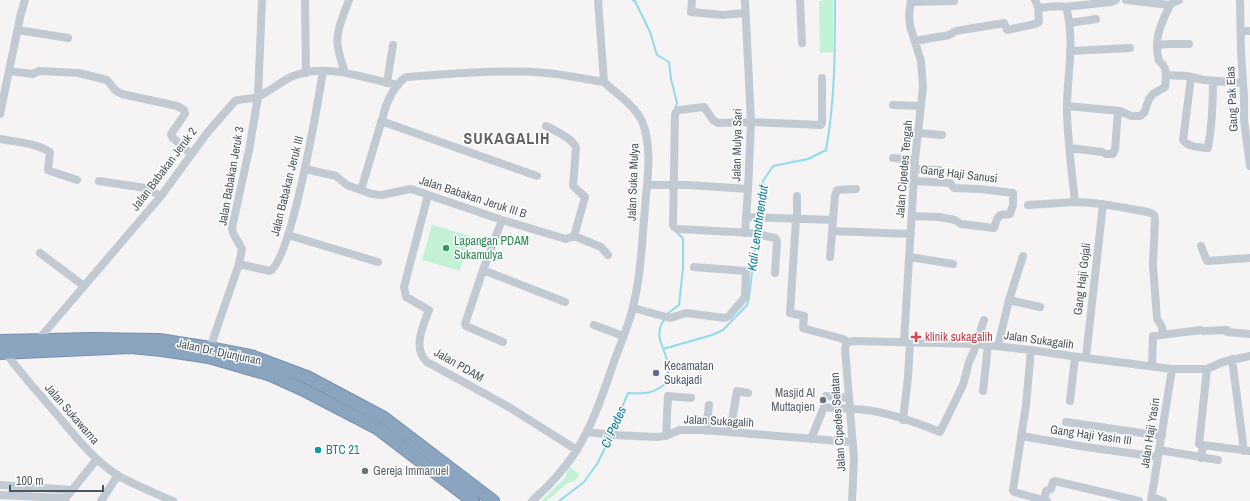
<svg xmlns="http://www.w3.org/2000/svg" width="1250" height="501" viewBox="0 0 1250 501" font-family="'Archivo Narrow',sans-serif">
<rect width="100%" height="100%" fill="#f5f3f3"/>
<!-- green -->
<path fill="#c3f1d5" d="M826,0H833V52L820,53L819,1Z
M432,225L470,236L460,271L422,260Z
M570,467L580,475L574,481L567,483L547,501H541L564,479Z"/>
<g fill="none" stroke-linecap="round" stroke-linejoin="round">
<!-- stream -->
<path stroke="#90daee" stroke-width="2" d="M633,0L635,1L650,32L657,55L669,62L671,79L677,103L675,109
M758,214L763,181L773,166L808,159L826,150C835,101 835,50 835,0
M756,232L758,219
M667,314L679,305L683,268V239L676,231
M663,349L712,335L723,330L747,305L749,298L756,237
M612,432L628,393C648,394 651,394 667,383C667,378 669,372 668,367C667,347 651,339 665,318
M559,501L584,482L597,464L610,438"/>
<defs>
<path id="highway" d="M0,341L91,339L159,340L210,348L251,356L307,377L384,418L493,501
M0,353L131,347L162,350L209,357L271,375L302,389L377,428L473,501"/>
</defs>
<!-- highway casing -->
<use href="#highway" stroke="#7690ad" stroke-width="14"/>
<!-- minor -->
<path stroke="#c1cad2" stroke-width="8" d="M305,0L306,73
M692,0L691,12L723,15L745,13
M800,0L802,43
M1035,0L1038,7C1048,9 1056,4 1065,7L1111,2L1116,0
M1126,0L1170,5L1174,2L1179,0
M1240,0L1241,52L1244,96V120L1250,166
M911,2L954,1
M1066,7C1076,42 1066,78 1067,114C1068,143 1072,173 1075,202C1096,202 1115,206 1136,210C1142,211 1149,211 1154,215L1155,219L1153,265L1157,319L1162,327L1163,334
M1070,23L1096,19
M18,30L68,38
M1241,31H1249
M915,41L949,35L956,31L1004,23L1007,30L1035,24L1039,22L1038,7
M1157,45L1169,44H1189
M1070,51L1130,48
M9,71L33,74L39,71L79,73L107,80L116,91L122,94L177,106L184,110L185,114L171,134L172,137L191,154
M345,72C342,64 339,55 338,47C335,32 344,14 349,0
M1166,75L1187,76L1204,80L1243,83
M1191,78L1183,140C1188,147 1198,147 1206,148H1208C1212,125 1213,104 1213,81
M387,83L393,45
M893,105L921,106
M1067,106L1120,111L1131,116H1140L1144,113L1149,99L1153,94L1165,87C1166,77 1168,67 1159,61C1153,39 1161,24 1170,5
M0,114L21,13L25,0
M381,121L537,176
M919,133L942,135
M0,139C16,142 36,143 50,152L48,170L50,171L77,180
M1070,148L1102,152L1106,154H1113L1115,149L1118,111
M893,158L915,160
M305,169L336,176L347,185L372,194L381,195L411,189L502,220L566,239L574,236L575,233L585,197L573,186L576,148C573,138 555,131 546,126
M915,169L939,170
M99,181L145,188L161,196
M647,185H689L748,189L751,122L745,0
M361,190L386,106C390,96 396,83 406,77C453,74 500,69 547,73C566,75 585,79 604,82
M428,195L404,287L406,297L429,310C423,326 412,348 427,362L507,406L577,450
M1028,205L1075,202
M912,216L939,217L955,220L961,224L994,228L997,219L1000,215L1010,214L1013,205V193L980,189L954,188L950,183L914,181
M746,217L833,220
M796,219L790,313L804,316L803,328L806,329L843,339L847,342
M797,219V196
M502,220L483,270L465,324L466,326L503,342
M832,231L911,234
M745,233L748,189
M288,235L378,262
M574,236L601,247L608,255
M1201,246L1207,261L1250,258
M40,253L84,286
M830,257L835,196L837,190L856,189
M910,257L953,264
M239,264L270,271C292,258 318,102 323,71
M483,270L565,302
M775,273L777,241L775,238L753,233L678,229L674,227L673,225L675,115L676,112L679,110L704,107L713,120L718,123L751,122L821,125L822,123V78
M1009,300L1040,307
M633,308L670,318L686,313L725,318L729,316L745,297L746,271L694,267
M594,325L623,336
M38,340L161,196L207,133L235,101C242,98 251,100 259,96C271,91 281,81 293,76C327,62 365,79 398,85
M847,342L855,341L976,344L1031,350L1078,357L1172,369H1207L1223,362L1250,356
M847,342L845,349L854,459L852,501
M904,342L915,160L923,87L921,61L910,26L909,15L911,0
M998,346L1009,300L1023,256
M210,348L239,264L242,249L233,233L232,228L249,150L258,97L262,0
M1031,350L1026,405L1013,490L1014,492L1047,501
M6,353C20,373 37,391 53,410C74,434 90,457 117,475C134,485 155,493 173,501
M1086,357L1103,204
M1232,359L1244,451
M1152,366L1153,336L1201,330L1203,331L1227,330V332L1250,334
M983,391L988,345
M826,396L849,398
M1070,401L1075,357
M903,420L908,377L910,342
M1066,422L1162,436
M706,431L709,405
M587,432L614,435L657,437L665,436L680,430H704L852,442
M730,432L737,391L748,393
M666,436L668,396L691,398
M1021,436L1086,447L1158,457
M811,439L824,407C838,409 852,408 866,410C890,413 918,423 940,432L963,385L969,362L974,351L984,320
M1203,445L1250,451
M1159,450L1218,460
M1201,458L1203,445L1199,444L1207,369
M0,485L72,490
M69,494L97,459
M0,495L66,498
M1152,497L1163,501
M101,501L118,475
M532,501C549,486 564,470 576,451C594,423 604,390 615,359C621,342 629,325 633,307C641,275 642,241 645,208C647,180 653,149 642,121C634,105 617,94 604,82L598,0
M1044,501L1046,491L1051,489L1053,482L1055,481L1139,501
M1151,501L1172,369"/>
<!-- highway -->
<use href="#highway" stroke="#8ba5c1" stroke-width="12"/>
</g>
<!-- markers -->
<circle fill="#2e9e5b" stroke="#fff" stroke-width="1.5" cx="446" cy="248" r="4"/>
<path fill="#e0444e" stroke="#fff" stroke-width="1.5" d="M914 331h4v4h4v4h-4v4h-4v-4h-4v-4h4z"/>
<circle fill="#5c6f8a" stroke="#fff" stroke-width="1.5" cx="656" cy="373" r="4"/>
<g fill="#6b7280" stroke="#fff" stroke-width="1.5">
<circle cx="823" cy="400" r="4"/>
<circle cx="365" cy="471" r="4"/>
</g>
<circle fill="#0f9aa8" stroke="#fff" stroke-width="1.5" cx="318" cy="450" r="4"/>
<g text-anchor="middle" stroke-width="3" stroke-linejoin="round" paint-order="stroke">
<!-- street labels -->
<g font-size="12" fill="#4a5661" stroke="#fff">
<text transform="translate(1232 99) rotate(-93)" y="4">Gang Pak Elas</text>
<text transform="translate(737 145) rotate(-89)" y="4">Jalan Mulya Sari</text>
<text transform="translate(164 169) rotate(-53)" y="4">Jalan Babakan Jeruk 2</text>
<text transform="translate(904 169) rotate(-85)" y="4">Jalan Cipedes Tengah</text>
<text transform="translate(959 174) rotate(7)" y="4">Gang Haji Sanusi</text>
<text transform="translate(231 176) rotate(-80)" y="4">Jalan Babakan Jeruk 3</text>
<text transform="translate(633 182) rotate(-88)" y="4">Jalan Suka Mulya</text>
<text transform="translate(287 186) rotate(-76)" y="4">Jalan Babakan Jeruk III</text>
<text transform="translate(473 197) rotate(18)" y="4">Jalan Babakan Jeruk III B</text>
<text transform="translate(1082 279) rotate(-83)" y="4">Gang Haji Gojali</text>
<text transform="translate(1039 340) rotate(8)" y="4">Jalan Sukagalih</text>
<text transform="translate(219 352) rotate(12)" y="4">Jalan Dr. Djunjunan</text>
<text transform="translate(459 365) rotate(30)" y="4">Jalan PDAM</text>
<text transform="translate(72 414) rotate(49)" y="4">Jalan Sukawarna</text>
<text transform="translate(719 421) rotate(3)" y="4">Jalan Sukagalih</text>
<text transform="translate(838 422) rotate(-94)" y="4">Jalan Cipedes Selatan</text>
<text transform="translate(1150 433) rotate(-81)" y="4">Jalan Haji Yasin</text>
<text transform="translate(1091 435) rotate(8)" y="4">Gang Haji Yasin III</text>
</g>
<!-- leisure labels -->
<g font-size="12" fill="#27864d" stroke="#fff" text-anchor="start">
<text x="454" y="245">Lapangan PDAM<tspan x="454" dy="14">Sukamulya</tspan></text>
</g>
<!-- health labels -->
<g font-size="12" fill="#be3a42" stroke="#fff" text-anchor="start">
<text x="925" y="341">klinik sukagalih</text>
</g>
<!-- service labels -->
<g font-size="12" fill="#4e5e75" stroke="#fff" text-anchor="start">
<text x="664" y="370">Kecamatan<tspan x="664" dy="14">Sukajadi</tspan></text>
</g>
<!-- worship labels -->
<g font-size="12" fill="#5b616d" stroke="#fff" text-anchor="end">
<text x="815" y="397">Masjid Al<tspan x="815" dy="14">Muttaqien</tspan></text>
<text x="373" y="475" text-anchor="start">Gereja Immanuel</text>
</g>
<!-- culture labels -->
<g font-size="12" fill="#0d838f" stroke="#fff" text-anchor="start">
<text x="326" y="454">BTC 21</text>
</g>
<!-- water labels -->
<g font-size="13" font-style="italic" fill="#0c7c9b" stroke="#fff">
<text transform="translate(757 228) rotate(-82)" y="5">Kali Lemahnendut</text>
<text transform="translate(613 427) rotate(-66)" y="5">Ci Pedes</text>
</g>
<!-- district labels -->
<g font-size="16" font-weight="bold" letter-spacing="1" fill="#5f6368" stroke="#fff">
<text x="507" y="144">SUKAGALIH</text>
</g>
</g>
<!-- scale -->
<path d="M10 485v6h93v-6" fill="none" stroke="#4a5661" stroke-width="2"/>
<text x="16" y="485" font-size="12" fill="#4a5661" stroke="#ffffff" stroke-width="3" paint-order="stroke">100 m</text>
</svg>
